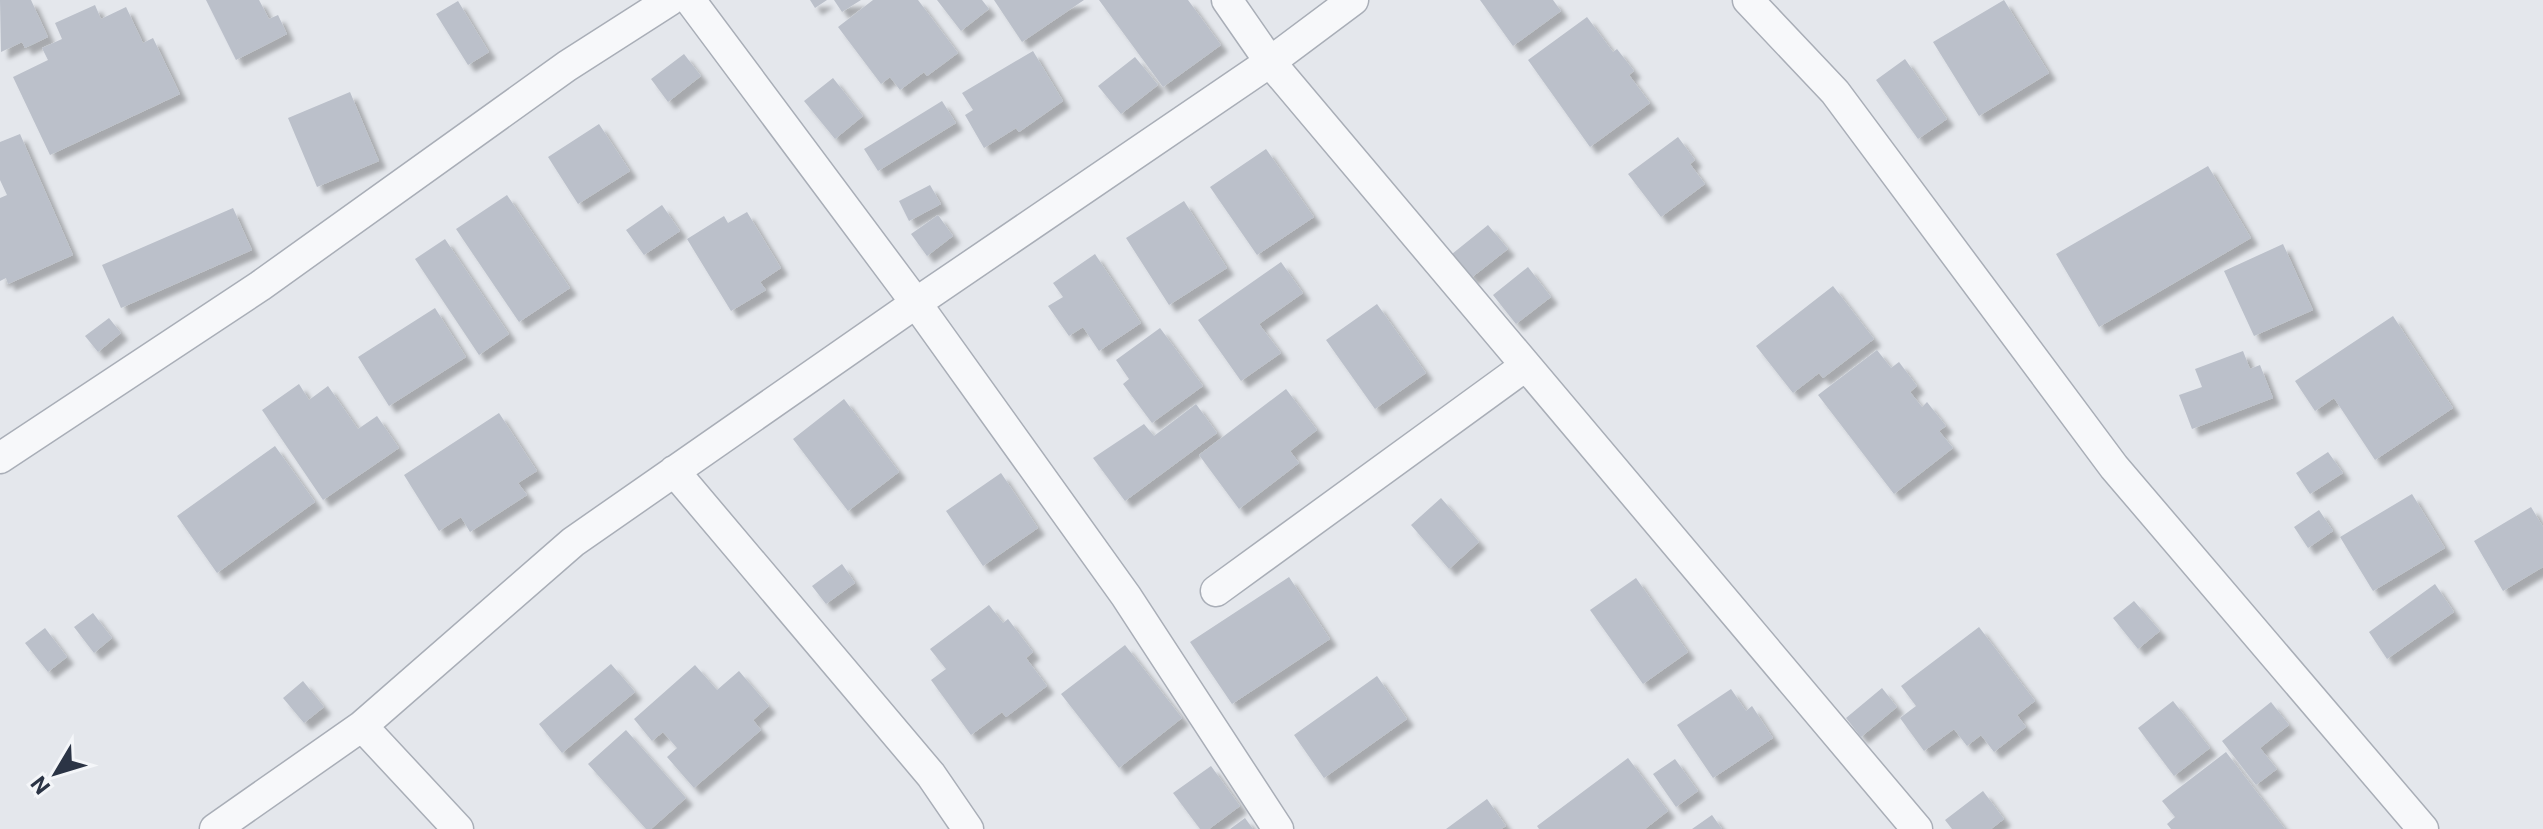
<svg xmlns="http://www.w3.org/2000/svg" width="2543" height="829" viewBox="0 0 2543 829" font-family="Roboto,sans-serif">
<defs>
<filter id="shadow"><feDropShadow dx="7" dy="7" stdDeviation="2" flood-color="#0004"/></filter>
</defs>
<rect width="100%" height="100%" fill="#e4e7ec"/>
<!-- building -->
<path fill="#bbc0ca" filter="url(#shadow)" d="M0,0H31L48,37L25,48L22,42L1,52Z
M206,0H259L269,19L278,15L287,34L236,60Z
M810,0H827L815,8Z
M834,0H861L842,12Z
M873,0H918L958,53L927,76L924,72L900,90L890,77L881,84L838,27Z
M937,0H982L989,9L961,31Z
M994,0H1084L1022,42Z
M1099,0H1188L1221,45L1163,87Z
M1480,0H1553L1561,11L1513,46Z
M2004,0L2049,73L1979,116L1933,42Z
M458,1L489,52L468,65L436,14Z
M95,5L101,19L126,7L143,43L153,38L180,94L50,155L13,77L48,60L42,48L62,39L55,23Z
M1587,17L1613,52L1617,49L1634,71L1629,75L1650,103L1590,147L1528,60Z
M1033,51L1063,101L1019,132L1016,128L984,148L965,115L973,110L962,93Z
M684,54L701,76L668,102L651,79Z
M1135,57L1158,85L1121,114L1098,86Z
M1905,59L1947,119L1918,139L1876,80Z
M833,78L863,116L835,139L804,101Z
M350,92L379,161L317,187L288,118Z
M942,101L956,123L878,171L864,149Z
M599,124L630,171L578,204L548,157Z
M20,134L73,255L8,284L6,278L0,281V198L7,195L0,180V142Z
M1678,137L1695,160L1690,164L1705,184L1661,217L1628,174Z
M1266,149L1314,217L1257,255L1210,187Z
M2208,166L2251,238L2099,327L2056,254Z
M930,185L941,204L909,221L899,201Z
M507,195L570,288L519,322L456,229Z
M1184,201L1227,268L1169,305L1126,238Z
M662,205L680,231L644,255L626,230Z
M233,208L252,250L121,308L102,265Z
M747,212L781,268L760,282L766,290L731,311L687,239L724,216L728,223Z
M938,215L953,236L927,256L911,234Z
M1488,225L1508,249L1471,278L1452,254Z
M445,239L509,334L479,355L415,259Z
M2283,244L2313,310L2254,336L2224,271Z
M1095,254L1141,323L1099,351L1083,327L1069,336L1048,306L1063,297L1053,283Z
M1281,262L1303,293L1259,324L1281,353L1241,381L1198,320Z
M1528,267L1551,297L1516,324L1493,295Z
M1833,286L1874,339L1823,378L1819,373L1793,393L1756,346Z
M1377,304L1426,373L1375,409L1326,340Z
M435,308L466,357L389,406L358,357Z
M2393,316L2453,408L2375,460L2334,398L2315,411L2295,381Z
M109,318L121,333L98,352L85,336Z
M1160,328L1203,386L1152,423L1123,384L1129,379L1116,360Z
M1877,350L1891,368L1899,362L1917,386L1910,392L1922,407L1927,402L1946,426L1939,431L1953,448L1894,494L1818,395Z
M2243,351L2250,369L2260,365L2273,398L2192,429L2179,395L2202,387L2195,369Z
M299,384L309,400L328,386L358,429L377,416L399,448L323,500L262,410Z
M1286,389L1317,430L1290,451L1299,463L1239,509L1199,455Z
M844,399L899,472L848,511L793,439Z
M1196,404L1217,433L1125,501L1093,458L1144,424L1154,436Z
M499,413L537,471L518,483L527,495L470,532L461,517L439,531L404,475Z
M275,446L315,502L217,573L177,516Z
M2328,452L2343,473L2310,494L2296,473Z
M1001,473L1038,528L983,566L946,511Z
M2412,494L2445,548L2373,591L2340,537Z
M1441,498L1479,542L1449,569L1411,525Z
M2531,507L2543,527V567L2503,591L2474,541Z
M2319,510L2333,531L2308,548L2294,527Z
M842,564L855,583L826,604L812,586Z
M1289,577L1330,639L1232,704L1190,642Z
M1636,578L1688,652L1643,684L1590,610Z
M2435,584L2454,612L2387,659L2369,632Z
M2134,601L2160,631L2138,649L2113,618Z
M989,605L1003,623L1008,619L1033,652L1026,658L1047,686L1006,717L1002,712L971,735L931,680L946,669L930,649Z
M93,613L112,638L94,653L74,627Z
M1979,627L2035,701L2017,715L2026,727L1994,752L1981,735L1967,746L1954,729L1924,751L1900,718L1916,706L1901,686Z
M45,628L67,657L48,672L25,643Z
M1125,645L1182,718L1119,768L1061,694Z
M611,664L635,692L562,753L539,724Z
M695,665L717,690L739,671L769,706L753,720L761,730L694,788L667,757L677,748L663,732L652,741L634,719Z
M1377,676L1407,719L1324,778L1294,735Z
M303,681L324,707L304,723L283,698Z
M1882,688L1897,707L1861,737L1846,718Z
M1731,689L1746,711L1752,706L1773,738L1713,778L1677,725Z
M2173,701L2210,748L2174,776L2138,728Z
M2271,702L2289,725L2260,748L2277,769L2256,785L2222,741Z
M626,730L686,798L651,829H646L588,764Z
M2226,752L2285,829H2171L2167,824L2175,817L2162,801Z
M1628,758L1668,811L1645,829H1539L1537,826Z
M1675,759L1698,791L1676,807L1653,774Z
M1211,766L1240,806L1209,829H1200L1173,793Z
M1983,791L2004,819L1991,829H1952L1945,820Z
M1487,799L1506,826L1501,829H1446Z
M1712,815L1722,829H1692Z
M1245,818L1253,829H1230Z"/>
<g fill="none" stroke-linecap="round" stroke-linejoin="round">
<defs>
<path id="minor" d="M1227,0L1270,62L1917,829
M1748,0L1835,92L2114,467L2423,829
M0,458L260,286L567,66L670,0
M674,471L931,775L968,829
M1216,591L1524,367
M362,726L458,829
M215,829L362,726L573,542L916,303L690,0
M1278,829L1126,596L916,303L1270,62L1353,0"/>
</defs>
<!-- minor casing -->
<use href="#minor" stroke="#a9aeb7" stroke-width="33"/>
<!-- minor -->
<use href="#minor" stroke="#f7f8fa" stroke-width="30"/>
</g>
<!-- north arrow -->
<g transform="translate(56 773) rotate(232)" stroke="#f4f6f9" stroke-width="6" paint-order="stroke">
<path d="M0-6L14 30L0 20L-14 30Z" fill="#2b3445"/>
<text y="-12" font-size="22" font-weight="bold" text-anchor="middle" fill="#2b3445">N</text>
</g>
</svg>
